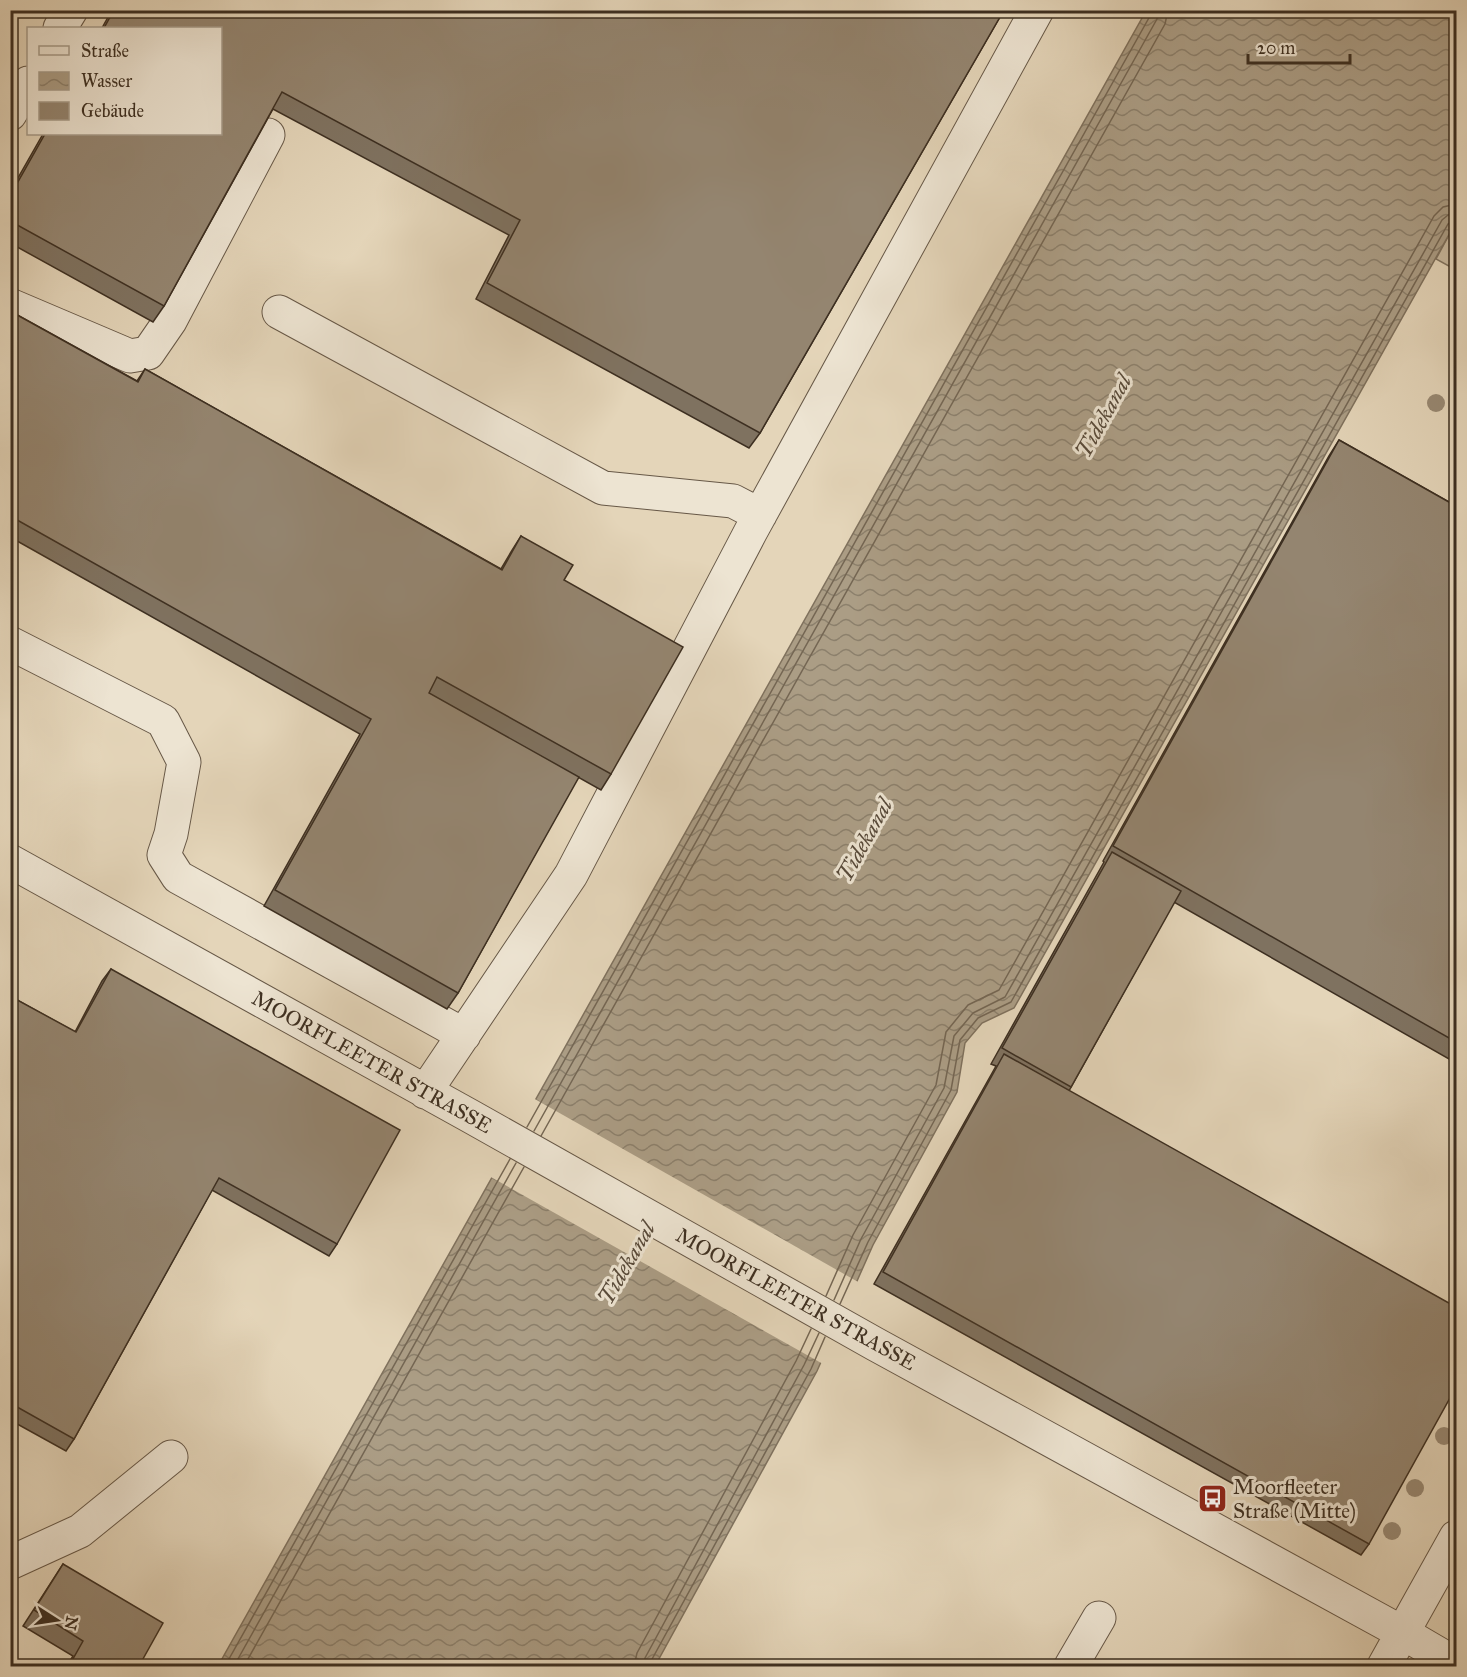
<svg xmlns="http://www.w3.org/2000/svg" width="1467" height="1677" viewBox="0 0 1467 1677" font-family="'IM FELL Great Primer',serif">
<defs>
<pattern id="water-waves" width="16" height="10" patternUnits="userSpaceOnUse" patternTransform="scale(1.5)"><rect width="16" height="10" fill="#ab9d85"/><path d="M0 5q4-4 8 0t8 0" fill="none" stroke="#8c806c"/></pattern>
</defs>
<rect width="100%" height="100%" fill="#e4d5b9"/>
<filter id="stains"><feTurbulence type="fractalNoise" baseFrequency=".00333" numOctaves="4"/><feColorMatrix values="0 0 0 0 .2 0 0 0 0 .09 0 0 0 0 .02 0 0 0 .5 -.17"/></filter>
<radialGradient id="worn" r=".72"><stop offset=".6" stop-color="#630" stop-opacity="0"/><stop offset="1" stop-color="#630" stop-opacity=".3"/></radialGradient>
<!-- grass -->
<path fill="#c8b99f" stroke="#827460" stroke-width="1.5" d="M1456,222V270L1436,259Z"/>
<!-- water -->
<path fill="url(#water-waves)" stroke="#7f715d" stroke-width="1.5" d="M1146,11H1456V222L1014,1008L982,1023L965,1043L957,1092L873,1245L817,1371L655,1666H218Z"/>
<!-- pier -->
<path fill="#e4d5b9" d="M533,1098L860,1283L823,1364L489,1176Z"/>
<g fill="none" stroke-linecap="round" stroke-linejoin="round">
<!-- shore -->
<path stroke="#746653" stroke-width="1.5" d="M527,1127L1150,16L1151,10
M534,1131L1157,19L1158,10
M541,1136L1165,24L1168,10
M826,1296L853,1235L936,1085L946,1032L968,1005L999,990L1434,216L1443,207L1456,204
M834,1300L861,1239L944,1088L954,1036L973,1013L1005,997L1442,220L1448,215L1456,213
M840,1304L868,1242L951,1090L960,1040L978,1018L1011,1002L1448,224L1456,220
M225,1666L510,1159
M234,1666L516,1163
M244,1666L524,1167
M634,1666L637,1653L796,1361L811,1329
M643,1666L645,1658L804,1365L819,1333
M651,1666V1661L811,1369L825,1337"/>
<defs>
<path id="minor" d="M60,28L71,10
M10,114L28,83
M10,305L130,356L148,353L170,321L268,135
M279,312L603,488L733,501L760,515
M10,643L163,721L184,762L171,834L164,855L178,877L464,1035
M10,861L470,1116L875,1344L1403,1633L1456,1664
M425,1092L571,875L751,531L1037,10
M10,1563L80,1531L171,1457
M1071,1666L1099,1618
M1384,1666L1456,1537"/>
</defs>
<!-- minor casing -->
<use href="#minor" stroke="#675847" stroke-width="35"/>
<!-- minor -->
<use href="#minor" stroke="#ede4d2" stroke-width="33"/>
</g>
<!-- trees -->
<g fill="#988973">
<circle cx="1436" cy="403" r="9"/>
<circle cx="1444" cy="1436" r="9"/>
<circle cx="1415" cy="1488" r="9"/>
<circle cx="1392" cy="1531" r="9"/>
</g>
<!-- wall -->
<path fill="#7f7260" stroke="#3d2f21" stroke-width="1.5" d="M112,10H1004L760,433L749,448L476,299L509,235L273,109L164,306L153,322L10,243V192L43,134H220V28H102Z
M10,311L137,381L145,369L501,569L511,552L521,536L564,580L611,774L601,790L578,777L458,993L447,1009L264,906L360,734L10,537Z
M1339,440L1456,506V1063L1174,902L1069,1091L1369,1544L1361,1555L874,1284L996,1066L991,1064L1104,862L1103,861L1329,456Z
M111,969L337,1244L329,1256L212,1190L74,1439L66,1451L10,1420V996L75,1032L102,981Z
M63,1564L139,1666H67L73,1656L23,1626Z"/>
<!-- building -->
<path fill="#948570" stroke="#3d2f21" stroke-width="1.5" d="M114,10H1004L760,433L487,283L520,220L282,92L164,306L10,221V196L45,134H220V28H104Z
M10,311L138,382L145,369L502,570L521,536L573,565L564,580L683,647L611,774L437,677L429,693L579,777L458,993L275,890L371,719L10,516Z
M1339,440L1456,506V1042L1113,846Z
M1112,852L1181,891L1071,1087L1002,1048Z
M111,969L400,1130L337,1244L219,1178L74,1439L10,1403V1304L16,1293L10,1290V996L76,1032Z
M1004,1054L1456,1307V1387L1369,1544L883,1272Z
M63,1564L163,1623L139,1666H69L83,1641L34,1610Z"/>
<!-- icons -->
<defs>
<symbol id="bus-square" viewBox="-11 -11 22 22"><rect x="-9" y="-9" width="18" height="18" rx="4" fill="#8f2418" stroke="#ede4d2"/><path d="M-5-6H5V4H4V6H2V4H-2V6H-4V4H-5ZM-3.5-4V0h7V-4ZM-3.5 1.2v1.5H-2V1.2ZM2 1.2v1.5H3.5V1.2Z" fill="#fff"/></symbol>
</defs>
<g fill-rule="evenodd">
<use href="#bus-square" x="1196" y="1482" width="33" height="33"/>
</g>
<g text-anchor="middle" stroke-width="6" stroke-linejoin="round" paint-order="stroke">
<!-- street labels -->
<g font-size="21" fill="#3d2f21" stroke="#ede4d2">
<text transform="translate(372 1062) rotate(29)" y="7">MOORFLEETER STRASSE</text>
<text transform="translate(796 1299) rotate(29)" y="7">MOORFLEETER STRASSE</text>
</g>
<!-- poi labels -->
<g font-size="21" fill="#3d2f21" stroke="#ede4d2" text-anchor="start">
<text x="1233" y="1494">Moorfleeter<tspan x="1233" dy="24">Straße (Mitte)</tspan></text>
</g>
<!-- water labels -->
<g font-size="22" font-style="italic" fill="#584a3a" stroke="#ede4d2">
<text transform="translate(1103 416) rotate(-61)" y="8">Tidekanal</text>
<text transform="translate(864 840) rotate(-61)" y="8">Tidekanal</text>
<text transform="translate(626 1263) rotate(-60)" y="8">Tidekanal</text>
</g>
</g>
<!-- margin -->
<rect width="1467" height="1677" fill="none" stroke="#e4d5b9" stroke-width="36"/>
<rect x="12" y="12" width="1443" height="1653" fill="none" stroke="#3d2f21" stroke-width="3"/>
<rect x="18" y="18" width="1431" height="1641" fill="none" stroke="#3d2f21" stroke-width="1.5"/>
<!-- legend -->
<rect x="27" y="27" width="195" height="108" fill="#ede4d2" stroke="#a79c8b" stroke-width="1.5"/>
<rect x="39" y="46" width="30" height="9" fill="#ede4d2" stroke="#a79c8b" stroke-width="1.5"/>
<text x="81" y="57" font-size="18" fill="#3d2f21">Straße</text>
<rect x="39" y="72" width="30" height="18" fill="url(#water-waves)" stroke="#a79c8b" stroke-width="1.5"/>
<text x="81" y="87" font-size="18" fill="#3d2f21">Wasser</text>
<rect x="39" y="102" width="30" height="18" fill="#948570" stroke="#a79c8b" stroke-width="1.5"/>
<text x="81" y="117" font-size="18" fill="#3d2f21">Gebäude</text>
<!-- north arrow -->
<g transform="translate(57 1620) rotate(102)" stroke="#ede4d2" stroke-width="4.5" paint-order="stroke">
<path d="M0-4.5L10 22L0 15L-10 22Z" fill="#3d2f21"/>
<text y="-9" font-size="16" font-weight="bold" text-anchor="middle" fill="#3d2f21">N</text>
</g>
<!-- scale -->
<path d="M1248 54v9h102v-9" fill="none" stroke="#3d2f21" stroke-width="3"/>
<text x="1257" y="54" font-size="18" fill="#3d2f21" stroke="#ede4d2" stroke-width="4.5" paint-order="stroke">20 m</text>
<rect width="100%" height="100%" filter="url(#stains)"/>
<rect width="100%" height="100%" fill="url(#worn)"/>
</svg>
